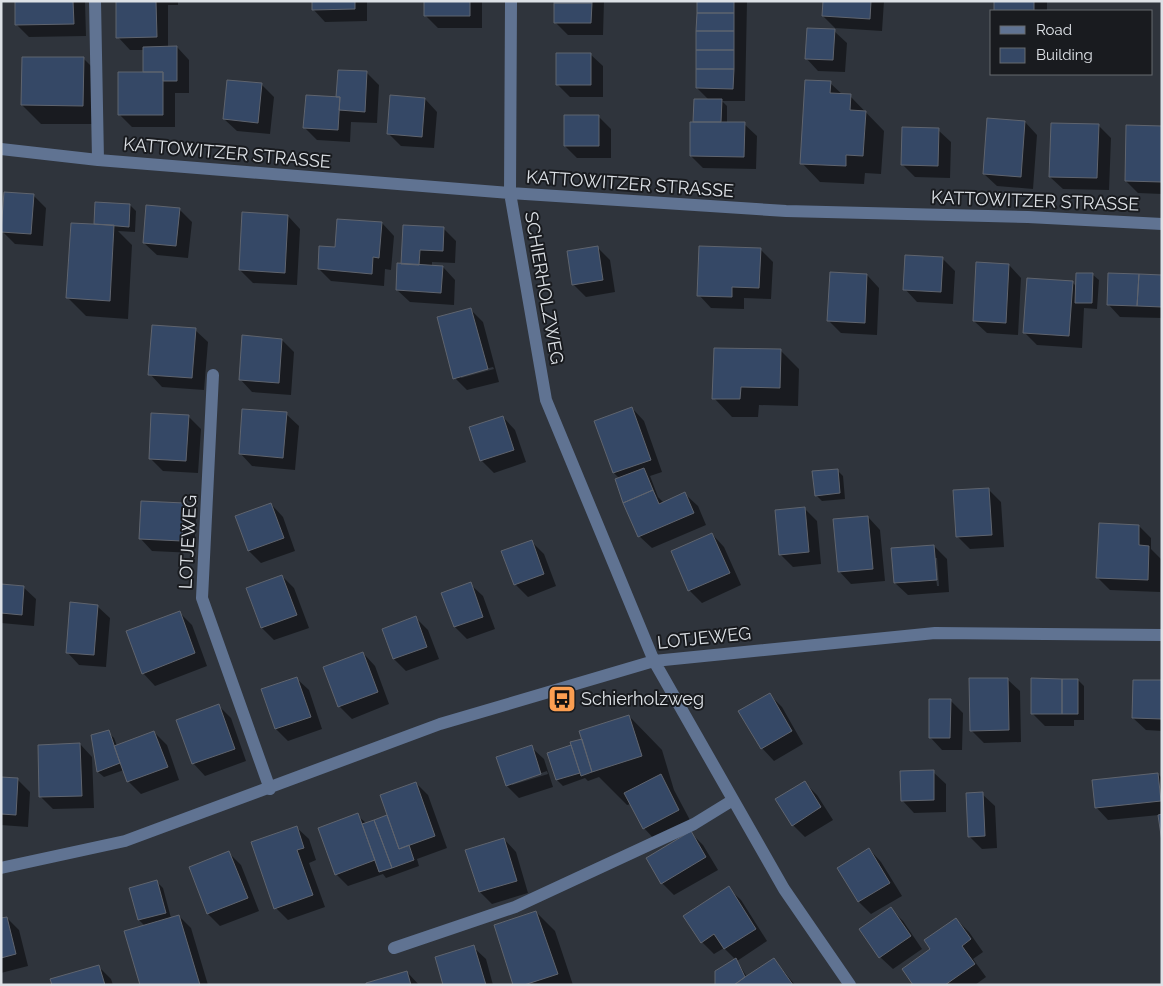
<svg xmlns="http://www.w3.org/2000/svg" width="1163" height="986" viewBox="0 0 1163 986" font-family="Raleway,sans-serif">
<rect width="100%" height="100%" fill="#2f343c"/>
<!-- shadow -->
<path fill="#0007" fill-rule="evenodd" d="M16,1H85L86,36L29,37L16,24Z
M117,1H178V5H168V47H177L189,60V93H175V127H132L120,115L145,74V50H130L118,37Z
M313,1H367V21L325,22L313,9Z
M426,1H482V28H438L426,16Z
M555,1H604L603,35H568L555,22Z
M698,1L747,2L745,101H722L727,106V123L744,124L757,136L756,169L703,168L691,156L696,123L709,100L697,88Z
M824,1H884L882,31L835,28L823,16Z
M996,1H1047V11H995Z
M834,31L847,43L845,72L818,71L806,58Z
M590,54L603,66V97H570L557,84Z
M83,58L102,77V124H41L22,105Z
M366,72L379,85L377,123L351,122L350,142L317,140L304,127Z
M830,83L843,95L850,96L884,131L881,174L865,173L864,184L820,182L802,163Z
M261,84L274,97L270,134L237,131L224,119Z
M425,99L437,112L434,148L401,146L388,133Z
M599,117L611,129V158H577L565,146Z
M988,120L1025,122L1037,135L1033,189L997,186L984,174Z
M1098,125L1111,138L1109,190L1063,189L1050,177Z
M1162,127V194L1138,193L1126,181Z
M938,130L951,142L950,178L915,177L902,164Z
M34,196L46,208L43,246L15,244L3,232Z
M130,205L136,211L135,232L118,231L132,245L128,319L86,316L67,297L97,226L95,224Z
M179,209L192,222L188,258L157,255L144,243Z
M288,216L300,229L297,285L253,283L240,270Z
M382,223L394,236L391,270L385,269L384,286L331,281L319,269L336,249Z
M443,228L456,241L455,263L432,262V267H443L455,280L454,305L410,302L397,290L402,265Z
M597,247L610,260L615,292L586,297L573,284Z
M760,249L773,262L771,299L744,298V309L711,308L699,295Z
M942,258L955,271L953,304L917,302L905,289Z
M1009,265L1021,278L1018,335L987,333L974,321Z
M867,275L879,288L877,335L841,333L829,321Z
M1093,275L1099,280L1097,309L1084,308L1082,348L1037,345L1025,333L1072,282L1077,287Z
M1162,276V318L1120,317L1108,304Z
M471,310L483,322L499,382L467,390L455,378ZM493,367L494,369L461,378V375Z
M195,330L208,342L204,390L162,387L150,374Z
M282,340L294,352L291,395L252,392L240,379Z
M780,350L799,369L798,406L759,405L758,417H732L714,398Z
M632,408L644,421L662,472L650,476L658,497L664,503L685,494L698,506L706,525L652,548L639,536L620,479L614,473L596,421Z
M286,414L299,426L295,470L252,466L240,453Z
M188,416L201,429L198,473L163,471L150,458Z
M503,417L515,430L526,462L494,473L481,460Z
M837,470L843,476L845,499L822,501L816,495Z
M988,489L1001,502L1004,547L970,549L957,536Z
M271,504L283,517L295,551L261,563L249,551Z
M184,505L196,517L194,553L152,551L140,538Z
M805,509L817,521L821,564L793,567L780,554Z
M868,517L880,530L885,581L851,584L839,571Z
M1139,526L1151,538V549L1161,559L1160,592L1110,590L1098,578Z
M712,534L724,547L741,585L702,603L689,590Z
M531,541L544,554L556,586L528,597L515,584Z
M934,546L947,559L949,592L908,595L895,583ZM934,558H937L939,586H937Z
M282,576L294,588L309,628L274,640L262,628L247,589Z
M470,584L483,596L495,629L467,639L455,627Z
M1,585L23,587L36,599L34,626L1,623Z
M97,606L110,618L106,667L79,665L67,652Z
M179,612L192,625L207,666L155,686L143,673Z
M416,618L428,630L439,659L406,671L394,659Z
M363,653L375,666L389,704L352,719L339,706Z
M296,678L309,690L322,729L288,741L276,729L262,690Z
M1007,679L1020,691L1021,742L984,743L971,730Z
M1078,680L1084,686V720H1074V726H1045L1033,714Z
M1162,682V731L1146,730L1133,718Z
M769,694L782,707L803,744L774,761L762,748Z
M950,700L963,713L962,750H942L930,737Z
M219,706L231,718L246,761L205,776L193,763Z
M629,716L662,750L674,790L691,822L656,841L644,828L631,804L627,805L599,777L588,781L585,778L563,786L557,780L583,739Z
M108,732L114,738L117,746L154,732L167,745L179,780L141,794L128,781L124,770L104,777L98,772L93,736Z
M80,744L92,757L94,808L53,809L41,797Z
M531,747L544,759L553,787L519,798L507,786ZM547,771L548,774L512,785V783Z
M933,772L946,784V812L914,813L902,800Z
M1158,774L1162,778V834L1159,815L1108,820L1096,807Z
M1,778L17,779L30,792L28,827L1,825Z
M804,782L817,795L833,820L805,837L793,825Z
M416,783L428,795L447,848L417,859L419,866L386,878L383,874L348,886L336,874L357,815L367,824L386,817L390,820Z
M982,794L995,806L997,848L982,849L969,836Z
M296,827L309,839L316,860L309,863L325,907L288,920L276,908Z
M691,833L703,845L718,870L674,895L662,883Z
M504,839L516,852L528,893L492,904L480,892Z
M869,849L881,862L902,896L871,914L859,902L838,868Z
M229,853L241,865L259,911L220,926L208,914Z
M157,882L163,888L171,918L179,916L191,928L208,985H141L145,926L139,920L131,889Z
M728,888L741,900L767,941L737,961L747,977L774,959L795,985H716L736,960L724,948L714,954L702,942Z
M891,909L903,921L922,949L893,969L880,957Z
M536,912L555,931L573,985H515Z
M7,918L19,930L28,966L1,973V919Z
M956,919L969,932L983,952L973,959L986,977L975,985H915L932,949Z
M473,947L486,959L493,985H445Z
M98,966L111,979L113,985H53Z
M407,972L419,985H368Z"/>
<!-- building -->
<path fill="#354866" stroke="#5f646e" d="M15,1H73L74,24L15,25Z
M116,1H156L157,37L116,38Z
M312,1H355V9L312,10Z
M424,1H470V16H424Z
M554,1H592V3H554Z
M697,1H734V13H697Z
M823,1H871L870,19L822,16Z
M994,1H1034V11H994Z
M554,3H592L591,23H554Z
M697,13H734V31H696Z
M807,28L835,29L833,60L805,59Z
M696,31H734V50H696Z
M177,46V81H163V72H143V47Z
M696,50H734V69H696Z
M556,53H591V85H556Z
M22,57H84L83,106L21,105Z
M696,69H734L733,89L696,88Z
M338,70L367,71L365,112L339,110L340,97H336Z
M118,72H163V115H118Z
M227,80L262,83L258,123L223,119Z
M805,80L831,81L830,93L851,94L850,110L866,111L863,156L846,155V166L800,164Z
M306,95L340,97L338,130L303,128Z
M390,95L425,98L422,137L387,134Z
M694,99H722L721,122H693Z
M564,115H599V146H564Z
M987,118L1025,121L1021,177L983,174Z
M690,122H745L744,157L690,156Z
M1051,123L1099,124L1097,178L1049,177Z
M1126,125L1162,126V182L1125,181Z
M902,127L939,128L938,166L901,165Z
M4,192L34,194L31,234L1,232Z
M95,202L130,204L129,227L94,224Z
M146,205L180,208L176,246L143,243Z
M242,212L288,215L285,273L239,270Z
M337,219L382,222L379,258L373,257L372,274L318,269L319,246L335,247Z
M71,223L114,225L110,301L66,298Z
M403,225L444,227L443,251L420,250L419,265L401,264Z
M598,246L603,280L572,285L567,251Z
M699,246L761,248L759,288L732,287V297L697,296Z
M905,255L943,257L941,292L903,290Z
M976,262L1009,264L1006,323L973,321Z
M397,263L443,266L441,293L396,290Z
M830,272L867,274L865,323L827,321Z
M1076,273H1093L1092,303H1075Z
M1108,273L1139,274L1137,306L1107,305Z
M1139,274L1162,275V307L1137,306Z
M1027,278L1073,281L1069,336L1023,333Z
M471,308L488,369L453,379L437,317Z
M152,325L196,328L192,378L148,375Z
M242,335L282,339L279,383L239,380Z
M714,348L781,349L780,388L741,387L740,399H712Z
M632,407L651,460L613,473L594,421Z
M242,409L287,412L283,458L239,454Z
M151,413L189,415L186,461L149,459Z
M503,416L514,450L480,461L469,427Z
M644,468L653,490L623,503L615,479Z
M838,469L840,493L815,496L812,471Z
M989,488L992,535L956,537L953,490Z
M653,490L659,504L685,492L694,513L638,537L623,503Z
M141,501L184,503L182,541L139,539Z
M271,503L284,538L248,551L235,516Z
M805,507L809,552L779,555L775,510Z
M868,516L873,569L838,572L833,519Z
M1099,523L1139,525V545L1149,546L1148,580L1096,578Z
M712,533L730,573L688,591L671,551Z
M532,540L544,574L514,585L501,551Z
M934,545L937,580L894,583L891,548Z
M282,575L297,615L261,628L246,588Z
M471,582L483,617L454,627L441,593Z
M1,584L24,586L22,615L1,613Z
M70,602L98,605L94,655L66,653Z
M180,611L195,653L142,674L126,631Z
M416,616L427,647L393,659L382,629Z
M363,652L378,692L338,707L323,667Z
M297,677L311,717L275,729L261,689Z
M969,678H1008L1009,730L970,731Z
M1031,678L1062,679V714H1031Z
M1062,679H1078V714H1062Z
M1133,680H1162V719L1132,718Z
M770,693L792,731L761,749L738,711Z
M929,699H951L950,738H929Z
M219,704L235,749L192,764L176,720Z
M629,715L642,756L592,772L579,731Z
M109,730L120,763L97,772L91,735Z
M154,731L168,767L127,782L114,746Z
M582,739L592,772L581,776L570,742Z
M80,743L82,796L39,797L38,745Z
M532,745L541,774L506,786L496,757Z
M571,745L580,773L556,780L547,753Z
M934,770V800L901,801L900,771Z
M1158,773L1161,801L1095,808L1092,780Z
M661,774L679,810L643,829L624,793Z
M1,777L18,778L16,815L1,814Z
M805,781L821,807L792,826L775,799Z
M416,782L435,836L399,849L380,795Z
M983,792L985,836L968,837L966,793Z
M358,813L375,860L335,875L318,828Z
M1162,814V842L1158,815Z
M387,815L399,849L409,845L414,860L392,868L374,820Z
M374,820L392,868L379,872L362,824Z
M297,826L304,848L297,850L313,895L274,909L251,842Z
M691,831L706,857L661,884L646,858Z
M504,838L517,881L479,892L465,850Z
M869,848L890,883L858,902L837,868Z
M229,851L248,898L207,914L189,867Z
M157,880L166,913L138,920L129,888Z
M729,886L756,929L724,949L714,934L701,943L683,916Z
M891,907L911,936L879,958L859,929Z
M536,911L558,974L524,985H513L494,925Z
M179,915L200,985H140L124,931Z
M7,917L16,954L1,958V918Z
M956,918L971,939L962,946L975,964L945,985H913L902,969L930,949L924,940Z
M474,945L486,985H443L435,957Z
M736,958L745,977L734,985H715V971Z
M774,958L793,985H734L745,977Z
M99,965L105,985H52L50,979Z
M407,971L411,985H366V983Z"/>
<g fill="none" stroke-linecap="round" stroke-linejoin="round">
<!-- minor -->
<path stroke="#607392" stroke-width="12" d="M95,1L98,160
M511,1L510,193L546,400L654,661L784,889L850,985
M1,149L98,160L510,193L786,211L1028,217L1162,224
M213,375L202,598L270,789
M1,868L125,841L440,724L654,661L935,633L1162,635
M394,948L515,907L694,824L733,800"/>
</g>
<!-- icons -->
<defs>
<symbol id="bus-square" viewBox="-11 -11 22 22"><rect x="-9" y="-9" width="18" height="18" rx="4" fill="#fb9e51" stroke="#191b1f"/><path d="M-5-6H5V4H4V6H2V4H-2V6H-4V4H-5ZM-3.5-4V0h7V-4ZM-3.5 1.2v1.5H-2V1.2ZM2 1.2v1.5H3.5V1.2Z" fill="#111"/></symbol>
</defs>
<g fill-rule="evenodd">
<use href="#bus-square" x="546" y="683" width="32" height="32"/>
</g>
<g text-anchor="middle" stroke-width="4" stroke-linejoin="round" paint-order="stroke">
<!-- street labels -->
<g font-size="18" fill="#dde1e6" stroke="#191b1f">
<text transform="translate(227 153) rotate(5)" y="6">KATTOWITZER STRASSE</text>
<text transform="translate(630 184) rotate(4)" y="6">KATTOWITZER STRASSE</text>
<text transform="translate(1035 201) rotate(2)" y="6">KATTOWITZER STRASSE</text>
<text transform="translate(544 288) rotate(80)" y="6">SCHIERHOLZWEG</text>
<text transform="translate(188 542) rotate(-87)" y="6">LOTJEWEG</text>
<text transform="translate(704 638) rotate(-6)" y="6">LOTJEWEG</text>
</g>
<!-- poi labels -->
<g font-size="18" fill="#dde1e6" stroke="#191b1f" text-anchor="start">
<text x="581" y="705">Schierholzweg</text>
</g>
</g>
<!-- border -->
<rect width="1163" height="986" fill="none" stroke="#dde1e6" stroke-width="5"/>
<!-- legend -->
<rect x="990" y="10" width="162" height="65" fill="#191b1f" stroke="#676a6f"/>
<rect x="1000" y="26" width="25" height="8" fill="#607392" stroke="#676a6f"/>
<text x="1036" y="35" font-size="15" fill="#dde1e6">Road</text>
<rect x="1000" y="48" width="25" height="15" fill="#354866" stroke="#676a6f"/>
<text x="1036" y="60" font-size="15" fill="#dde1e6">Building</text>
</svg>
